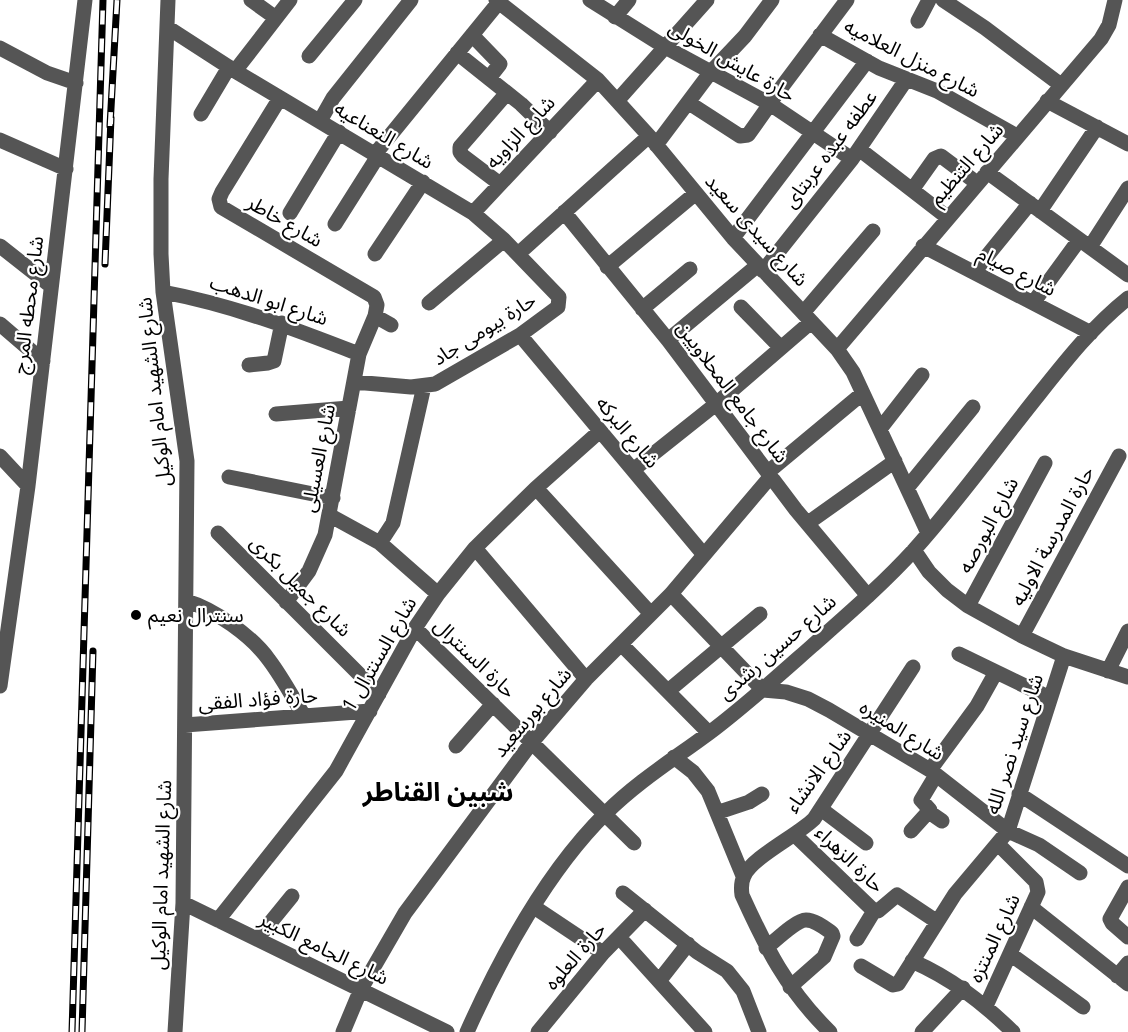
<svg xmlns="http://www.w3.org/2000/svg" width="1128" height="1032" viewBox="0 0 1128 1032" font-family="'Open Sans','Noto Sans Arabic',sans-serif">
<rect width="100%" height="100%" fill="#fff"/>
<g fill="none" stroke-linecap="round" stroke-linejoin="round">
<!-- minor -->
<path stroke="#555" stroke-width="15" d="M168,0L161,179V254L163,292L187,461L183,903L175,1032
M251,0L276,18
M496,0L598,80L649,136L733,238L837,349L853,372L928,533
M590,0L665,47L770,104L852,159
M943,0L985,28L1061,85
M615,17L629,0
M918,21L929,0
M167,27L235,71L473,213L504,240L559,297L558,307L520,335L435,384L411,387L354,382
M472,35L500,64L489,78
M820,35L879,68L937,91L1017,136
M0,48L47,73L76,83
M457,53L521,104L550,132
M309,56L355,0
M235,71L290,0
M280,98L222,192L219,199L221,207L374,297L377,305L375,316L391,325
M617,101L707,0
M1047,101L1128,144
M689,103L740,136L748,135L770,104
M769,104L847,0
M201,114L229,67
M320,121L333,98L411,0
M0,140L66,169
M656,145L710,73L745,36L772,0
M859,149L947,217
M375,154L499,2
M987,172L1128,275
M500,184L463,156L460,152V147L507,93
M912,190L934,159L941,156L977,183
M1040,211L1097,127
M564,212L668,340L796,510L868,596
M290,213L339,132
M473,213L598,80
M335,224L378,156
M733,238L867,61
M0,246L51,286
M923,246L1091,333
M1090,247L1128,188
M375,254L423,182
M518,254L649,136
M607,267L696,193
M763,271L852,159L906,80
M974,272L1030,203
M163,292C232,305 295,329 359,354
M429,303L504,240
M1033,303L1079,240
M741,307L781,348
M642,309L690,269
M803,313L873,231
M0,324L43,361
M520,335L704,555
M668,340L758,265
M837,349L1101,39L1109,25L1115,0
M249,365L268,363L274,361L282,323
M276,414L349,408
M880,429L922,375
M0,456L28,486
M633,470L716,404L811,322
M768,472L863,393
M229,477L333,498
M536,488L651,614
M907,488L973,407
M329,515L380,543L438,594
M808,523L895,461
M218,533L379,694
M380,543L393,523L424,386
M475,548L586,679
M914,550L929,572L947,590L968,606L1022,636L1064,656L1128,677
M671,594L763,690L786,692L808,699L829,710L930,770L1008,831L1039,845L1080,873
M186,601C214,609 252,636 269,660C282,677 293,698 304,716
M286,602L309,571L325,535L359,354L375,316
M968,606L1045,463
M415,628L634,843
M1022,636L1119,456
M621,644L709,733
M959,654L1050,698
M1108,671L1128,631
M0,686L28,486L85,0
M668,691L760,614
M185,725L370,711
M456,746L493,704
M674,757L693,772L708,791L743,876
M930,770L977,706L996,672
M1019,794L1128,866
M821,809L866,843
M719,812L749,802L762,794
M929,812L942,821
M911,831L930,810L921,800L936,775
M795,835L874,911H878L897,895L936,921
M1128,887L1110,919L1112,923L1128,937
M623,893L697,952L727,971L743,991L759,1032
M183,903L447,1032
M534,907L603,953
M1031,907L1128,984
M218,920L336,771L415,628L438,594L475,548L536,488L600,431
M619,937L705,1032
M257,939L292,896
M857,939L874,911
M766,948C775,941 796,920 806,920C815,920 825,928 832,933L833,936L824,957L790,987
M1010,954L1083,1007
M912,961C951,978 982,1002 1013,1032
M861,966L893,985L898,984L955,894L1008,831L1064,656
M1117,976L1128,963
M659,981L688,944
M986,1006L1038,892L1036,882L998,844
M343,1032L361,989L405,913L532,742L586,679L671,594L771,476
M467,1032C500,958 548,870 606,813C637,782 674,759 709,733C745,706 778,676 812,646C847,615 883,584 914,550C959,500 998,445 1040,393C1067,359 1094,325 1128,298
M538,1032L603,953L645,910
M830,1032C787,990 766,948 742,895C741,888 741,882 744,876C751,858 798,835 814,819L913,667
M922,1032L963,988"/>
<defs>
<path id="rail" d="M110,126L117,0
M105,264L111,118
M72,1032L103,0
M82,1032L93,651"/>
</defs>
<!-- rail casing -->
<use href="#rail" stroke="#000" stroke-width="7"/>
<!-- rail -->
<use href="#rail" stroke="#fff" stroke-width="4.5" stroke-dasharray="14" stroke-linecap="butt"/>
</g>
<!-- markers -->
<circle fill="#000" stroke="#fff" stroke-width="2" cx="136" cy="615" r="6"/>
<g text-anchor="middle" stroke-width="4.5" stroke-linejoin="round" paint-order="stroke">
<!-- street labels -->
<g font-size="20" fill="#000" stroke="#fff">
<text transform="translate(912 58) rotate(27)" y="7">شارع منزل العلاميه</text>
<text transform="translate(732 61) rotate(30)" y="7">حارة عايش الخولى</text>
<text transform="translate(520 132) rotate(-47)" y="7">شارع الزاويه</text>
<text transform="translate(384 135) rotate(31)" y="7">شارع النعناعيه</text>
<text transform="translate(830 149) rotate(-53)" y="7">عطفه عبده عربتاى</text>
<text transform="translate(966 164) rotate(-49)" y="7">شارع التنظيم</text>
<text transform="translate(285 221) rotate(30)" y="7">شارع خاطر</text>
<text transform="translate(757 230) rotate(48)" y="7">شارع سيدى سعيد</text>
<text transform="translate(1017 271) rotate(27)" y="7">شارع صيام</text>
<text transform="translate(269 300) rotate(18)" y="7">شارع ابو الدهب</text>
<text transform="translate(28 305) rotate(-83)" y="7">شارع محطه المرج</text>
<text transform="translate(484 329) rotate(-32)" y="7">حارة بيومى جاد</text>
<text transform="translate(154 392) rotate(-96)" y="7">شارع الشهيد امام الوكيل</text>
<text transform="translate(733 392) rotate(53)" y="7">شارع جامع المحلاويين</text>
<text transform="translate(628 432) rotate(50)" y="7">شارع البركه</text>
<text transform="translate(318 458) rotate(-79)" y="7">شارع العسيلى</text>
<text transform="translate(988 525) rotate(-62)" y="7">شارع البورصه</text>
<text transform="translate(1052 536) rotate(-62)" y="7">حارة المدرسة الاوليه</text>
<text transform="translate(301 586) rotate(45)" y="7">شارع جميل بكرى</text>
<text transform="translate(777 647) rotate(-41)" y="7">شارع حسين رشدى</text>
<text transform="translate(379 654) rotate(-60)" y="7">شارع السنترال 1</text>
<text transform="translate(475 658) rotate(44)" y="7">حارة السنترال</text>
<text transform="translate(258 699) rotate(-4)" y="7">حارة فؤاد الفقى</text>
<text transform="translate(532 712) rotate(-50)" y="7">شارع بورسعيد</text>
<text transform="translate(902 730) rotate(32)" y="7">شارع المنيره</text>
<text transform="translate(1014 744) rotate(-72)" y="7">شارع سيد نصر الله</text>
<text transform="translate(818 771) rotate(-54)" y="7">شارع الانشاء</text>
<text transform="translate(850 859) rotate(44)" y="7">حارة الزهراء</text>
<text transform="translate(161 875) rotate(-88)" y="7">شارع الشهيد امام الوكيل</text>
<text transform="translate(994 938) rotate(-65)" y="7">شارع المنتزه</text>
<text transform="translate(324 948) rotate(26)" y="7">شارع الجامع الكبير</text>
<text transform="translate(575 956) rotate(-49)" y="7">حارة العلوه</text>
</g>
<!-- poi labels -->
<g font-size="20" fill="#000" stroke="#fff" text-anchor="start">
<text x="148" y="622">سنترال نعيم</text>
</g>
<!-- district labels -->
<g font-size="26" font-weight="bold" fill="#000" stroke="#fff">
<text x="438" y="801">شبين القناطر</text>
</g>
</g>
</svg>
